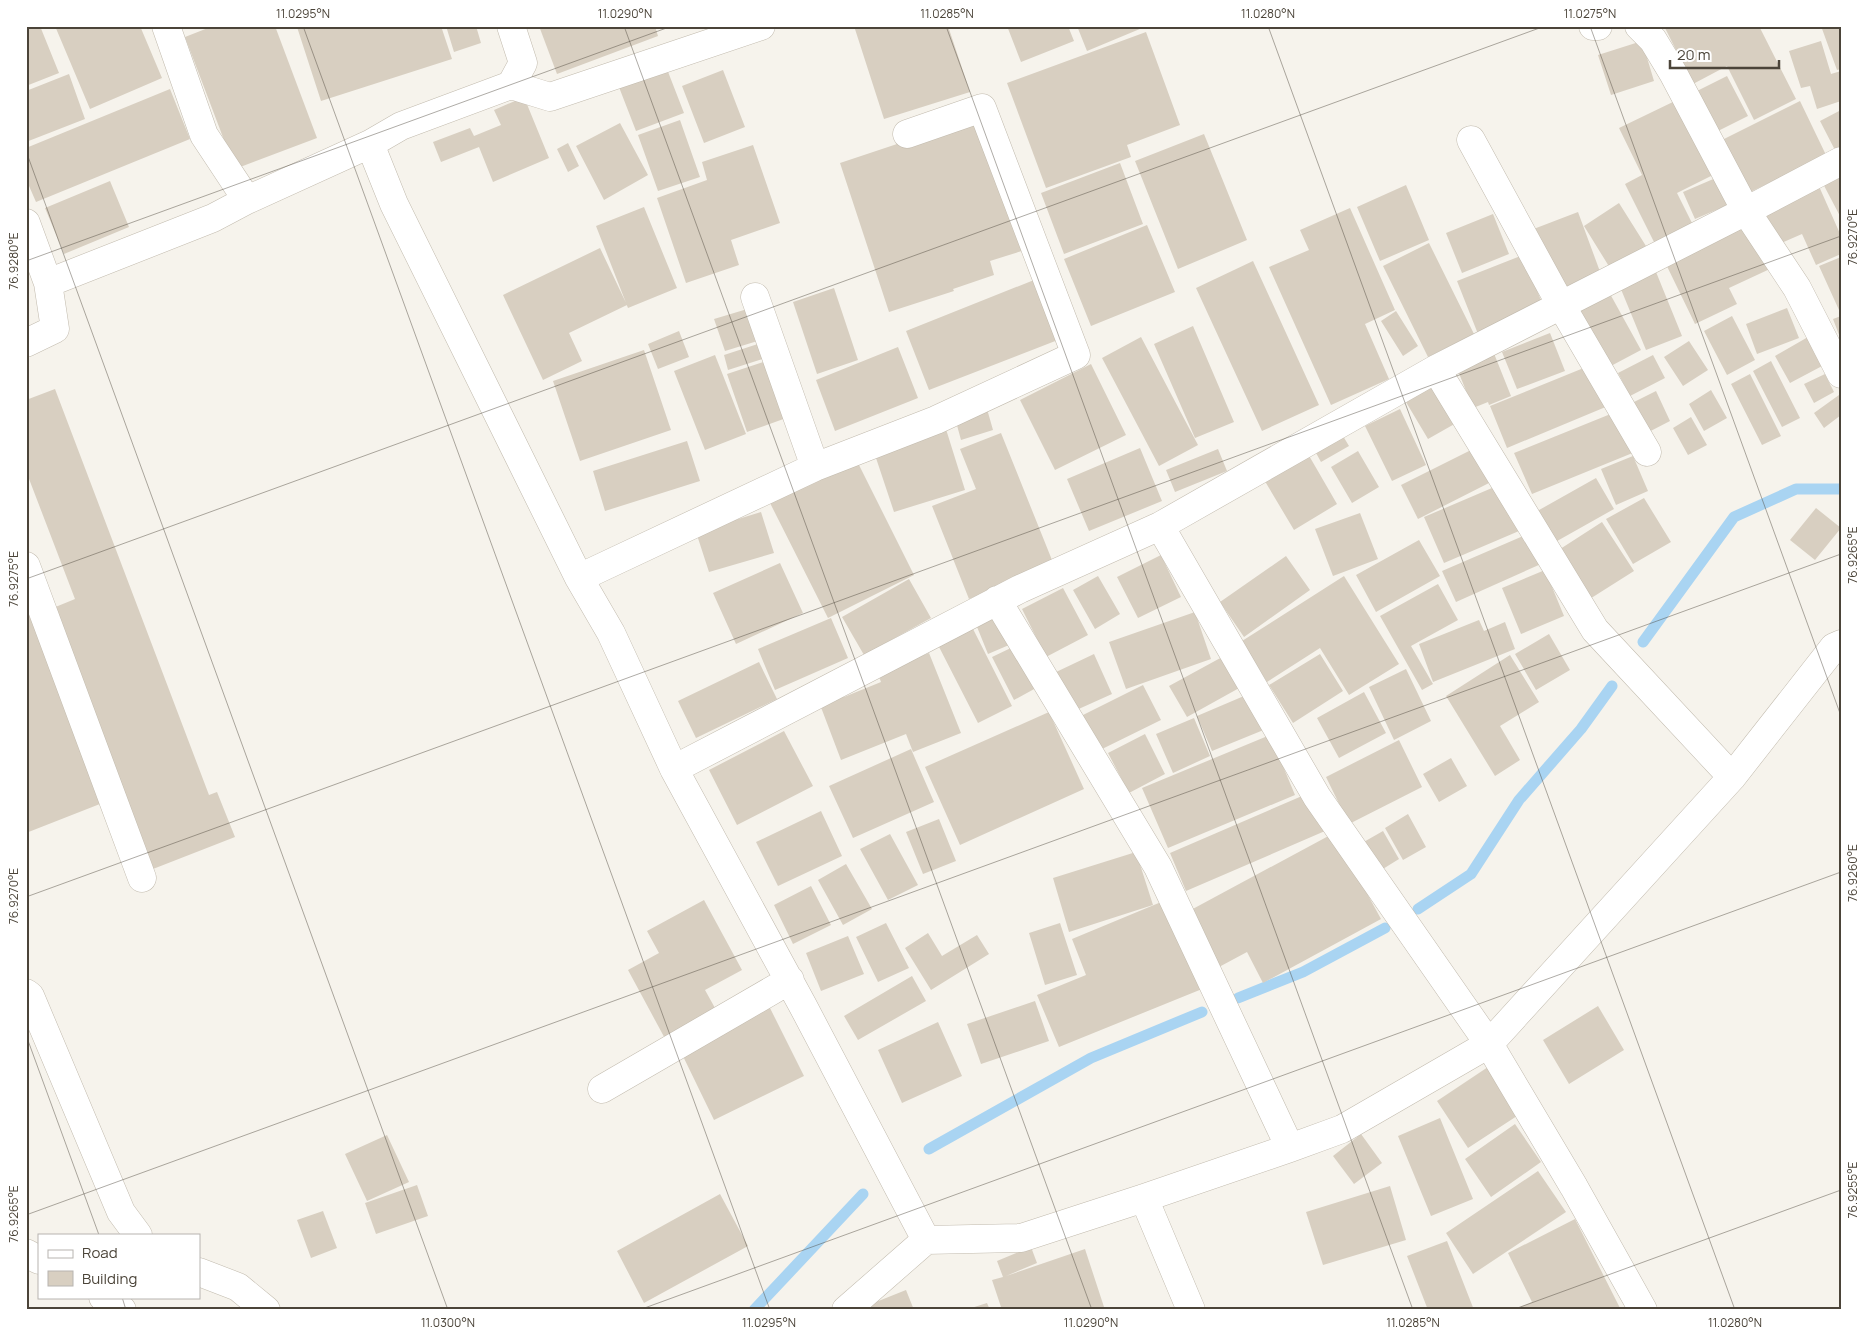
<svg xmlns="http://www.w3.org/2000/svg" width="1867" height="1336" viewBox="0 0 1867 1336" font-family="Manrope,sans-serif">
<rect width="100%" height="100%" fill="#f6f3ec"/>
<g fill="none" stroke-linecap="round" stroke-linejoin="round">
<!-- stream -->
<path stroke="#a9d4f2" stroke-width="11" d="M1643,642L1734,517L1796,489H1841
M1418,909L1471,874L1519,800L1581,729L1612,686
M1238,998L1303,972L1385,928
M929,1149L1091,1058L1202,1012
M754,1310L863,1194"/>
</g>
<!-- building -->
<path fill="#d8cfc1" d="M26,26H40L59,73L26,86Z
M55,26H140L162,78L90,109Z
M213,26H275L317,138L235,169L185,37Z
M441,26L452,59L321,101L297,27Z
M446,26H476L481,43L454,52Z
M539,26H655L658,36L557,74Z
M854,26H948L970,92L884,119Z
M1007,26H1068L1074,41L1021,62Z
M1077,26H1147L1087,51Z
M1664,26H1759L1796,99L1754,120L1727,66L1693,84Z
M1821,26H1841V69L1837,70Z
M1146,32L1180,125L1127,145L1131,157L1046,188L1007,83Z
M1642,41L1654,81L1611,95L1598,55Z
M1821,41L1831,74L1841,71V101L1817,109L1810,86L1801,88L1789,51Z
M665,64L684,113L636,131L617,82Z
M723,70L745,127L704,143L682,86Z
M69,74L85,119L26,142V91Z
M1727,76L1748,116L1716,132L1695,92Z
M170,89L190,139L36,202L26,179V148Z
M524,97L549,158L493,182L479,147L441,162L433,142L470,128L474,136L501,125L494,110Z
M1677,100L1713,175L1677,193L1693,225L1655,244L1625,184L1642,175L1619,128Z
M1800,101L1826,155L1746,194L1720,141Z
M1841,110V149L1836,152L1820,121Z
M981,116L1025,250L990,261L994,275L953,289L954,291L889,312L840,163Z
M680,120L700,177L658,191L638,135Z
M620,123L648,175L604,200L576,146Z
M1204,134L1247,240L1178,269L1135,161Z
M568,143L579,166L568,172L557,149Z
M753,145L780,223L731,240L739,265L686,283L657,198L707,180L702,162Z
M1120,163L1143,224L1064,254L1041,193Z
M1841,167V218L1820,178Z
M1718,177L1730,204L1695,219L1683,192Z
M110,181L129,227L64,254L45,208Z
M1818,184L1841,236V254L1816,265L1802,234L1779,244L1763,208Z
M1406,185L1429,240L1380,261L1357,207Z
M1619,203L1646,246L1610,268L1584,226Z
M644,207L677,288L628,308L596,226Z
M1350,208L1395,310L1365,324L1389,379L1331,405L1269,267L1309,250L1300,230Z
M1578,212L1602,277L1556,294L1531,230Z
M1493,214L1509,254L1462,273L1446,233Z
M1741,219L1772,268L1729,288L1737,304L1695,324L1662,256Z
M1147,225L1175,292L1091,326L1064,259Z
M1429,243L1474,334L1428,357L1383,266Z
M600,248L627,305L569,333L582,361L543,380L503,295Z
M1523,255L1544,308L1478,334L1457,281Z
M1841,257V309L1839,310L1819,266Z
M1253,261L1319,405L1262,431L1196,288Z
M1654,267L1682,336L1646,350L1618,282Z
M1039,278L1063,338L929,390L906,331Z
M834,288L858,360L817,374L793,302Z
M1609,292L1641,350L1609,367L1578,309Z
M754,307L764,339L725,351L714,319Z
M1787,308L1799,338L1757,354L1746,324Z
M1396,311L1418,346L1403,356L1381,321Z
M1732,316L1755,360L1727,375L1704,331Z
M1841,316V340L1833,319Z
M1193,326L1234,422L1195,438L1154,344Z
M679,331L689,357L658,369L648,344Z
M1550,333L1565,371L1517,389L1502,352Z
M1141,337L1198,445L1159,466L1102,358Z
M1808,337L1824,365L1790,383L1775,356Z
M1689,341L1708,370L1683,386L1664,357Z
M764,342L769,357L728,370L724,355Z
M898,347L918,398L835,431L816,380Z
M644,350L671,430L580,461L553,381Z
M1493,351L1511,396L1489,405L1488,402L1473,408L1456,366Z
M715,355L746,434L705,450L674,371Z
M1653,355L1665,378L1630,396L1618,373Z
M769,360L789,417L747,432L727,374Z
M1771,361L1800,418L1782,427L1753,371Z
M1091,364L1126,435L1055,470L1020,400Z
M1591,365L1608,406L1507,448L1490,406Z
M1750,374L1781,436L1762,445L1731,384Z
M1825,374L1834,392L1814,403L1804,384Z
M1430,375L1458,422L1428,439L1400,392Z
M55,389L209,795L217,792L235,837L153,869L53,608L75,599L26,471V400Z
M1711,390L1727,418L1704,431L1689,404Z
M1656,391L1670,421L1641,436L1626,406Z
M1839,395L1841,398V415L1824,428L1814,413Z
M987,409L993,430L961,440L955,418Z
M1400,409L1426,465L1392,481L1365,426Z
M1618,411L1635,452L1532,494L1514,453Z
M1691,417L1707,445L1688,455L1673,428Z
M945,426L965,490L894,512L873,449Z
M1337,426L1349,446L1321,462L1310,442Z
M1001,433L1054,565L969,599L932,506L976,489L960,449Z
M687,441L700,481L605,511L593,471Z
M1304,447L1337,504L1294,530L1260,473Z
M1140,448L1162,501L1089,531L1067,479Z
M1218,449L1227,471L1175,492L1166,470Z
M1473,449L1489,483L1418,519L1401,485Z
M1358,451L1379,487L1352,503L1331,467Z
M1633,456L1648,491L1616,505L1601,469Z
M856,459L914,575L828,618L770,503Z
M1596,478L1614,509L1550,545L1532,514Z
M1499,485L1519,531L1444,563L1424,517Z
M1644,498L1671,542L1633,564L1606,519Z
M1816,508L1841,528L1815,560L1790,540Z
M761,512L774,553L709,572L696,532Z
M1360,513L1378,559L1333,576L1315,529Z
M1602,522L1634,571L1585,602L1554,553Z
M1528,534L1541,564L1456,602L1442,571Z
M1419,540L1440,576L1376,612L1356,575Z
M1161,555L1181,597L1138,618L1117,577Z
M1286,556L1310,590L1244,637L1220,602Z
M780,563L803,613L736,644L713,593Z
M1545,570L1564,616L1521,634L1502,588Z
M1098,576L1120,614L1095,629L1073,590Z
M1344,576L1399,664L1349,695L1320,648L1267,682L1242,641Z
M909,579L931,618L864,655L842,617Z
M1438,584L1458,620L1411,646L1433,684L1422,690L1380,616Z
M1063,588L1088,635L1046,657L1022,609Z
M26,603L105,802L26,833Z
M994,609L1009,645L988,654L973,617Z
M1195,612L1211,659L1126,689L1109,642Z
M831,618L848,658L775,690L758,649Z
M1479,620L1484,631L1505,622L1515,649L1433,682L1419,644Z
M971,625L1012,706L978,723L937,643Z
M1549,634L1570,670L1536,690L1515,654Z
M1015,646L1036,688L1014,700L992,657Z
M929,653L961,733L913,752L906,734L841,760L819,702L843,693L844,697L881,682L878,674Z
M1094,654L1112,694L1072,712L1054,673Z
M1320,654L1343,691L1293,723L1269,685Z
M1510,655L1539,702L1500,726L1520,760L1495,776L1446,696Z
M1224,656L1241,687L1187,717L1169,686Z
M759,662L777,699L696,738L678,701Z
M1406,669L1431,721L1394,740L1369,687Z
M1143,685L1161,720L1098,751L1081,716Z
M1364,692L1386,733L1339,758L1317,718Z
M1251,693L1266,729L1212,751L1197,716Z
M1049,712L1084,789L960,845L925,767Z
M1194,718L1210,756L1173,773L1156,734Z
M784,731L813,786L737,825L709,770Z
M1145,734L1165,774L1129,793L1108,753Z
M1270,735L1295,795L1168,848L1142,788Z
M1399,740L1422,787L1349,824L1326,777Z
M911,749L934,802L853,838L829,786Z
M1451,758L1467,786L1439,802L1423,774Z
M1309,793L1325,831L1186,891L1170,853Z
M821,811L842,856L778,886L756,842Z
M1408,814L1426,847L1403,860L1385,828Z
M939,819L956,861L923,874L906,832Z
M1383,831L1399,859L1378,872L1362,843Z
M1334,833L1381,919L1263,983L1247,952L1219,967L1189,911Z
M890,834L918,885L888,900L860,849Z
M1136,852L1153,905L1069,932L1053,878Z
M846,864L872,909L843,925L818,880Z
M811,886L831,925L793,944L774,905Z
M704,900L742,970L705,990L720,1017L669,1046L628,970L659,953L647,931Z
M1166,900L1207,987L1059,1047L1037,995L1086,975L1072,939Z
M886,923L909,968L878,982L856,937Z
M1060,923L1077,975L1045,985L1029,933Z
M928,933L942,956L977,935L989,954L931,990L905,948Z
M848,936L864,974L821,991L806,953Z
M912,976L926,1001L858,1040L844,1016Z
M1035,1001L1049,1041L981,1064L967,1024Z
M769,1006L804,1076L714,1120L680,1050Z
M1598,1006L1624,1050L1569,1084L1543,1040Z
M938,1022L962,1076L902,1103L878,1050Z
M1488,1067L1520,1114L1468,1148L1437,1101Z
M1440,1118L1473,1199L1431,1216L1398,1136Z
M1515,1124L1541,1162L1491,1197L1465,1159Z
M1361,1134L1382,1163L1354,1184L1333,1156Z
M387,1135L409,1182L367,1201L345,1154Z
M1538,1171L1566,1212L1473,1274L1446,1233Z
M417,1185L428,1216L376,1234L365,1203Z
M1390,1186L1406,1240L1323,1265L1306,1212Z
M720,1194L748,1246L644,1303L617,1251Z
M323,1211L337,1248L311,1258L297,1220Z
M1575,1219L1621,1310H1519L1518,1308L1532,1302L1508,1253Z
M1447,1241L1474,1310H1428L1407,1256Z
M1031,1247L1037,1263L1006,1276L1085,1249L1105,1310H1002L992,1280L1003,1277L997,1261Z
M906,1290L914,1310H868L866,1306Z
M987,1303L990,1310H968V1309Z"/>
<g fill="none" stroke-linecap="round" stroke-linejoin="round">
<defs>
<path id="minor" d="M166,26L204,135L247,200
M511,26L523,63L511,85L401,126L370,144L394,204L579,578L611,633L674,769L803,1006L926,1240
M1593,26H1598
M1639,26L1653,40L1673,73L1746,211L1797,288L1841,374
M511,85L550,97L761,26
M1471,140L1561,305L1647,452
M26,223L48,283L213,218L247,200L370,144
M755,297L815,467
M26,343L55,329L48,283
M1436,369L1595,630L1732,777
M1160,526L1436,369L1746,211L1841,161
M26,566L142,878
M579,578L815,467L936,420L1076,355L982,108L907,134
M997,600L1158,867L1290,1148
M674,769L1020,589L1160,526L1317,797L1489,1044L1574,1187L1643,1310
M26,993L30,996L121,1212L138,1235
M602,1089L790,980
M1144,1198L1191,1310
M26,1253L39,1260
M199,1272L238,1287L266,1310
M103,1297L122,1310
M846,1310L926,1240L1021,1238L1144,1198L1290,1148L1342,1129L1489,1044L1732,777L1834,647L1841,644"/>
</defs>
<!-- minor casing -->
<use href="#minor" stroke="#c2bbae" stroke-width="29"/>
<!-- minor -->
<use href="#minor" stroke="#fff" stroke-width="28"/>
</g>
<!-- ticks -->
<path fill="none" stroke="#4b4439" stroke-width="1" stroke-opacity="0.45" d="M303,26L770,1310M624,26L1092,1310M946,26L1413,1310M1268,26L1735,1310M1590,26L1841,716M26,151L448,1310M26,261L672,26M26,579L1545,26M26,897L1841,236M26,1035L99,1235M26,1215L1841,554M122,1297L126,1310M639,1310L1841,872M1512,1310L1841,1190"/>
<!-- border -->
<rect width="1867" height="1336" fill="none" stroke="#ffffff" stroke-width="55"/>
<!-- legend -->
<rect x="38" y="1234" width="162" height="65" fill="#ffffff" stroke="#b7b4b0"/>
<rect x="48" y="1250" width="25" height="8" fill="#ffffff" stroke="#b7b4b0"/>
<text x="82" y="1258" font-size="15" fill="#4b4439">Road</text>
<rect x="48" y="1271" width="25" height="15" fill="#d8cfc1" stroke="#b7b4b0"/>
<text x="82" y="1284" font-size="15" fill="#4b4439">Building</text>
<!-- scale -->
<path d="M1670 60v8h109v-8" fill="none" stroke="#4b4439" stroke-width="2.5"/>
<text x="1677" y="60" font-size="15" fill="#4b4439" stroke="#ffffff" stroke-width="4" paint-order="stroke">20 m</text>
<rect x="28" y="28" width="1812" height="1280" fill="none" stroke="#4b4439" stroke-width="2"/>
<g font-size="12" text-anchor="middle" fill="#4b4439">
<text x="303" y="18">11.0295°N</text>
<text x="625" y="18">11.0290°N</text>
<text x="947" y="18">11.0285°N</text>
<text x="1268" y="18">11.0280°N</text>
<text x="1590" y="18">11.0275°N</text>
<text transform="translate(1853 237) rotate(-90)" y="4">76.9270°E</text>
<text transform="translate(14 261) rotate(-90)" y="4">76.9280°E</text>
<text transform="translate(1853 555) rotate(-90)" y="4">76.9265°E</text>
<text transform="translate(14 579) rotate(-90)" y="4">76.9275°E</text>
<text transform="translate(1853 873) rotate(-90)" y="4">76.9260°E</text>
<text transform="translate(14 896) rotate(-90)" y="4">76.9270°E</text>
<text transform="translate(1853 1190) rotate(-90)" y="4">76.9255°E</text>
<text transform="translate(14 1214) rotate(-90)" y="4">76.9265°E</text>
<text x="448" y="1327">11.0300°N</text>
<text x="769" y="1327">11.0295°N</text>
<text x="1091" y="1327">11.0290°N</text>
<text x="1413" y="1327">11.0285°N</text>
<text x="1735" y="1327">11.0280°N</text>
</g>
</svg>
